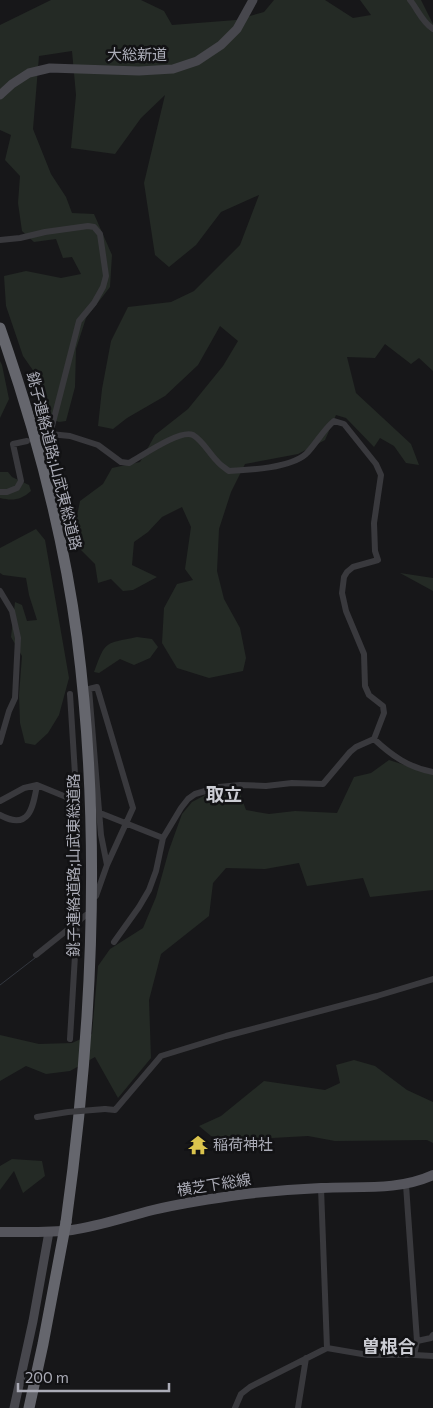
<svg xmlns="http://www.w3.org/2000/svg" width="433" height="1408" viewBox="0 0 433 1408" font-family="Commissioner,'Noto Sans JP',sans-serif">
<rect width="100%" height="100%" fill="#171719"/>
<!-- green -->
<path fill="#242a25" d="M51,0H141L164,11L172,25L236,20L264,12L274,0H325L353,18L371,15L360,0H421L433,24V371L419,358L411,364L385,344L375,358L347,357L356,393L411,444L419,465L406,463L394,446L380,438L374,447L346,418L336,415L325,440L298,454L245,464L231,492L219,529L217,571L224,599L240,628L246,658L243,671L209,678L177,668L162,643L164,608L177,584L193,580L185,569L191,527L182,507L162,517L148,532L134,542L132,565L157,577L133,590L123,591L111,579L98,583L95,564L76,545L68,530L76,521L80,501L103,484L112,468L140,462L155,435L188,409L223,366L238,341L220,326L198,365L165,396L127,418L113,429L98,426L102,389L111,341L128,307L171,302L194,291L240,245L259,195L221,212L196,245L169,267L155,255L144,183L165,95L141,118L115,154L71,148L76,95L72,51L39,56L33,129L51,174L66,197L72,213L94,214L112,255L110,287L86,318L76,349L75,387L66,421L59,422L43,415L39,379L23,356L6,306L4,276L26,271L61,278L81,274L72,257L63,258L56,239L34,242L22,231L18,203L20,176L5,160L11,135L0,130V25Z
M0,361L2,365L9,399L0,418Z
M0,472H8L12,477L29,485L31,491C21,500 13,501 0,498Z
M36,529L45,540L69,678L59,715L48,733L35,745L25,743L20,723L19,695L22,656L11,637L15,602L22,605L27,621L37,620L29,595L26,578L3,575L0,573V548Z
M400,573L433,578V591Z
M137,637L152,639L158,647L150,658L134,665L120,659L99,673L94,672C106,640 104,644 137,637Z
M389,760L433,774V890L370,897L363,878L307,886L299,863L265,869L226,868L213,883L209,916L161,954L149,1000L151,1058L118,1098L95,1057L70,1071L46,1074L26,1066L0,1081V1035L39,1044L72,1043L92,1034L98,966L110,949L143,928L156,897L169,850L182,814L192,802L209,793L238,788L246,810L269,814L295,811L337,813L354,777L371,773Z
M354,1060L375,1066L407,1090L433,1102V1143L427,1140L335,1141L308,1136L272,1138L248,1144L211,1136L199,1126L221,1116L264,1081L325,1090L340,1083L336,1065Z
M12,1159L42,1161L45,1176L23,1193L14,1171L0,1190V1166Z"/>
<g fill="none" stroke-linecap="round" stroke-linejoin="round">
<!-- stream -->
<path stroke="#33373f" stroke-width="1" d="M0,985L35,958"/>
<!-- street-tunnel -->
<path stroke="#353539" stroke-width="6" stroke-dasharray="6 3" stroke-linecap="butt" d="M33,439L50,434"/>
<!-- street -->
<path stroke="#39393d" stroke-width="6" d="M410,0C418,10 422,22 433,29
M0,240L20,238L45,232L88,226L94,227L100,234L106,276L103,287L94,303L79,321L50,434L70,436L98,445L121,462L129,463C142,456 180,429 193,435C203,441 209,453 217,461C220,465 225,468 229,471C250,470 290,468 306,454C316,444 323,430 334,421L344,424L376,464L381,475L374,523L375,551L378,560L353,567L347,572L344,577L342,593L346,611L364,654L365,686L369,695L383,706L384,713L374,739L356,747L350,752L323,784L292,783L266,786L240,785L219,787L195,794L188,799L181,808L163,838L156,871L149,890L139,907L114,942
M0,492H7L17,488L21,481L13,444L27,441
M0,591L12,611L18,638L15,698L9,711L0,742
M70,694L78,822L77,922L70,1039
M374,739C391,755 409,768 433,772
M0,801L24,788L37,785L76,801
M100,813L163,838
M0,815C29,831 33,808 37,785
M96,896L107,865L133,808L97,687L89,689L101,835L107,865
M36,955L86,915
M105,1109L115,1110L161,1056L226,1036L377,996L433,979
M406,1185L417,1341
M321,1188L327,1348
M414,1355L433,1356
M235,1408L241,1394L250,1387L327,1348L368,1355H414L417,1341L431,1338L433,1335
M298,1408L306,1358"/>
<!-- secondary -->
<path stroke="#47474d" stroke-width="9" d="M0,95L12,84L29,73L50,68L139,71L173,69L197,61L221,45L237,29L253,0
M14,1408L33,1321L49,1232"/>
<!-- primary -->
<path stroke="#55555c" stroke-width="10" d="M0,1232C24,1232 48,1233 72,1230C100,1226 125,1217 153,1210C183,1203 215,1198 246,1194C271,1191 296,1189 321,1188C359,1186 398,1191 433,1175"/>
<!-- highway -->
<path stroke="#65666d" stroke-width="11" d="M0,328C35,428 63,531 77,637C102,831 93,1028 66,1222"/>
<!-- street-bridge -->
<path stroke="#39393d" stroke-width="6" d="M37,1117L68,1112L105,1109"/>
<!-- highway-bridge -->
<path stroke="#65666d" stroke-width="11" d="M29,1408L43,1344L66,1222"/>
</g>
<!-- icons -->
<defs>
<symbol id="temple-bare" viewBox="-9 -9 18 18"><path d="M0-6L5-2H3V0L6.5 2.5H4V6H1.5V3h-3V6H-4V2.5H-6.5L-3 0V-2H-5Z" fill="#dbc44d" stroke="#121214" stroke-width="2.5" paint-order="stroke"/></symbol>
</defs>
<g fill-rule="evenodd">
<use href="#temple-bare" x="184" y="1131" width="28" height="28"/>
</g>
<g text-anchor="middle" stroke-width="5" stroke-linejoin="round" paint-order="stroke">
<!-- street labels -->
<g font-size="15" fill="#abacb7" stroke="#121214">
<text x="137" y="60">大総新道</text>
<text transform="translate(54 461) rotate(76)" y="5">銚子連絡道路;山武東総道路</text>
<text transform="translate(74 865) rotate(-90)" y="5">銚子連絡道路;山武東総道路</text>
<text transform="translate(214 1185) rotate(-9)" y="5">横芝下総線</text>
</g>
<!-- poi labels -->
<g font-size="15" fill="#abacb7" stroke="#121214" text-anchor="start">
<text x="213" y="1150">稲荷神社</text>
</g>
<!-- quarter labels -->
<g font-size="18" font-weight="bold" fill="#cbccd3" stroke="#121214">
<text x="224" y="801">取立</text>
<text x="389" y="1353">曽根合</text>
</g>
</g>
<!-- scale -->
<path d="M18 1383v8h151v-8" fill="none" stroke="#abacb7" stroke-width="2.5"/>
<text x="25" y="1383" font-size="15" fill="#abacb7" stroke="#121214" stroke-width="4" paint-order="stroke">200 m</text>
</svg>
